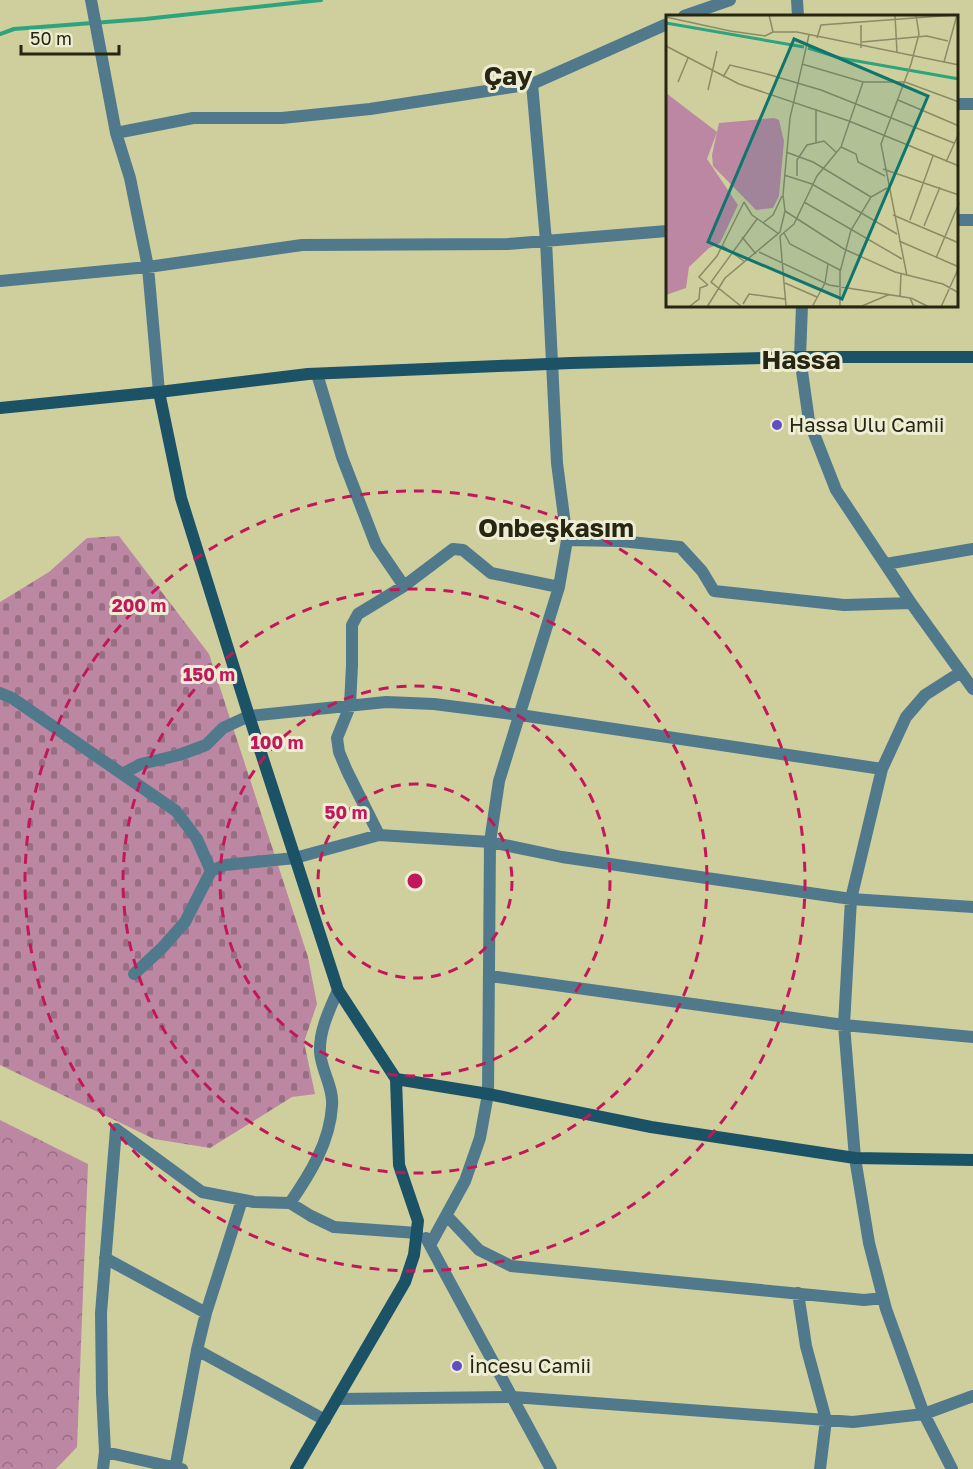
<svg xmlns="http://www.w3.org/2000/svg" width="973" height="1469" viewBox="0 0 973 1469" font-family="'Golos Text',sans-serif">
<defs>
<pattern id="forest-crowns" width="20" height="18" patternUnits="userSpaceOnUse" patternTransform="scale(1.5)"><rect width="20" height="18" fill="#bb87a2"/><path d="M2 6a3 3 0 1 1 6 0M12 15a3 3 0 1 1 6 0" fill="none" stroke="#986e83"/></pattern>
<pattern id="cemetery-stones" width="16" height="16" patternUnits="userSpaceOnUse" patternTransform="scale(1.5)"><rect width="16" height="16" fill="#bb87a2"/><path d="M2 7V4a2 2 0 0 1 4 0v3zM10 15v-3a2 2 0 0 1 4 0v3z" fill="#986e83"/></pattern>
</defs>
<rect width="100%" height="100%" fill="#cfce9d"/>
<!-- forest -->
<path fill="url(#forest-crowns)" d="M0,1120L88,1164L77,1447L56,1469H0Z"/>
<!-- cemetery -->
<path fill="url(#cemetery-stones)" d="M119,536L209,654L308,957L317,1004L304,1042L315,1094L292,1097L210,1148L154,1139L0,1065V602L49,572L87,538Z"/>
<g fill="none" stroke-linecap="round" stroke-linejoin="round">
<!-- stream -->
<path stroke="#2ca47d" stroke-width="4" d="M0,34L14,29L145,19L321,0"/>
<!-- street -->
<path stroke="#507a8c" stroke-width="12" d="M91,0L116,133L130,178L148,267L159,392
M797,0L798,16
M684,16L730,0
M956,104H973
M116,133L193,118H282L370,109L532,84L667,24
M956,220H973
M0,281L148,267L302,245L508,244L667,231
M802,306L800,357L809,421L836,490L911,603L973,689
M317,374L342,457L376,545L404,586
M567,540L620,541L680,547L702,571L714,591L844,605L911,603
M886,564L973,549
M0,693L12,698L176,811L197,839L211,871
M122,774L141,764L179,755L206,745L223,728L249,716L386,702L434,704L520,715L882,769
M379,835L347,771L339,752L337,738L350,706L352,665V625L358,614L404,586L453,549L463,550L491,573L559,587
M134,974L162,948L185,922L211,871L225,865L295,858L379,835L490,842L562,857L851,899L973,907
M490,976L844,1025L973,1037
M116,1129L202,1192L254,1202L290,1203L311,1216L334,1227L417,1233
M290,1203C310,1174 330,1142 332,1106C334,1088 321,1070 320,1052C319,1030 330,1009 338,990
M447,1216L479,1250L511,1266L864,1300L883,1298
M426,1238L551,1469
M430,1245L465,1181L480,1138L488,1094L490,842L499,781L559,587L567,540L557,463L546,241L532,84
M105,1258L206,1313
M798,1293L806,1346L826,1420L820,1469
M197,1350L325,1420
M337,1399L513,1397L853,1422L924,1414L973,1396
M105,1452L182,1469
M103,1469L105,1452L102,1393L101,1313L116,1129
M175,1469L197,1350L206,1313L242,1200
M952,1469L924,1414L886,1309L869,1243L855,1158L844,1025L851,899L882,769L906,717L925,695L961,672"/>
<!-- secondary -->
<path stroke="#1b5266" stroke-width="12" d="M159,392L181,498L249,716L338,990L396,1079L399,1165L418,1221L414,1255L405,1282L296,1469
M0,408L159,392L308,374L571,363L800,357H973
M396,1079L488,1094L651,1127L855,1158L973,1160"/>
</g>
<!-- distance rings -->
<g fill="none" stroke="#c2185b" stroke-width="3" stroke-dasharray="10 8">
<circle cx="415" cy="881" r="97"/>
<circle cx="415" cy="881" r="195"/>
<circle cx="415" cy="881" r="292"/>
<circle cx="415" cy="881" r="390"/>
</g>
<!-- markers -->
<g fill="#634dc6" stroke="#ededd4" stroke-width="2">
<circle cx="777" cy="425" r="6"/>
<circle cx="457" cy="1366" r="6"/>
</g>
<g text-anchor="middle" stroke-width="6" stroke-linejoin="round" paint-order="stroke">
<!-- poi labels -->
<g font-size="20" fill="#262613" stroke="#ededd4" text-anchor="start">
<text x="789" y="432">Hassa Ulu Camii</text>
<text x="469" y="1373">İncesu Camii</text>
</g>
<!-- district labels -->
<g font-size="26" font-weight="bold" fill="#262613" stroke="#ededd4">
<text x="508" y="85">Çay</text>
<text x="801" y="369">Hassa</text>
<text x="556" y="537">Onbeşkasım</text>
</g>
</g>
<!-- overview -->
<g transform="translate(666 15)">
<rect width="292" height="292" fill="#cfce9d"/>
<path d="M0,78L51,117L41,144L72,190L54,228L43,233L23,252L20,273L0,280Z" fill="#bb87a2"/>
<path d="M108,103L113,105L118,126L113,181L107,193L90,195L47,151L46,140L53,108Z" fill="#bb87a2"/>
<path fill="none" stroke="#2ca47d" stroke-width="3" d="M0,8L138,32M142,33L174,43L293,64"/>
<path fill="none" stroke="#8b8b66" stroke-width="1.5" d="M103,0L107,17H131L293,50M229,0L231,37M0,2L64,16L99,21L107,17M195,10V33M151,23L155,10L288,0M196,27L261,21L282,26M0,31L73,69L183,106L293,151M278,47L291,0M136,49L197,67H239L293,87M57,62L64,50L101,59L155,75L288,128M12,67L22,43M42,75L51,36M232,85L293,111M150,128V94M175,132L190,139L192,147L219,161M120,137L147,147L205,182M280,147L293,118M217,154L293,180M118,160L146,169L231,219M131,161V145L141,130L158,126L171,138M78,187L86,200L113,219M138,187L236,244M119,196L178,234L229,257L277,269L293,278M227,200L293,228M244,205L267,141M98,207L107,200L116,181M258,211L274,172M118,218L124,229L174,255M114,221L128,209L151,161L175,132L197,67M114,221L120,291M76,222L90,239M233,226L293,252M57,231L79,247M93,237L163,270L244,283L248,292M270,243L293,188M241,261L215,129L245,49L253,19L250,0M119,268L151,282M42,270L33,262L51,241L78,187M234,281L235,259M245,283L263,292M77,289L83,279L119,284M120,291H196L222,280M23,292L33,284L34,273L42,270M41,292L59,263L114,217L119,196L117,180L124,103L143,20M76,292L45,267L91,204M146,292L159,268L162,249M174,292V257L185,215L205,182L221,173M275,292L293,252"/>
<path fill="#0f766e" fill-opacity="0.15" stroke="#0f766e" stroke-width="3" d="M128,24L262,81L176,284L42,227Z"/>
<rect width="292" height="292" fill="none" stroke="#262613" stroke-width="3"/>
</g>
<circle cx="415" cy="881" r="9" fill="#c2185b" stroke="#ededd4" stroke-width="3"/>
<g font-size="18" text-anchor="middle" font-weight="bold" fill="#c2185b" stroke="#ededd4" stroke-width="6" stroke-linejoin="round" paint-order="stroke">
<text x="139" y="612">200 m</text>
<text x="209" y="681">150 m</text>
<text x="277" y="749">100 m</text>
<text x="346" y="819">50 m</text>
</g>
<!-- scale -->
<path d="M21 45v9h98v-9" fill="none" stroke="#262613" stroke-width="3"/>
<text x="30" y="45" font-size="18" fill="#262613" stroke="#ededd4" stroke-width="4.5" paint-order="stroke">50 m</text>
</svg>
